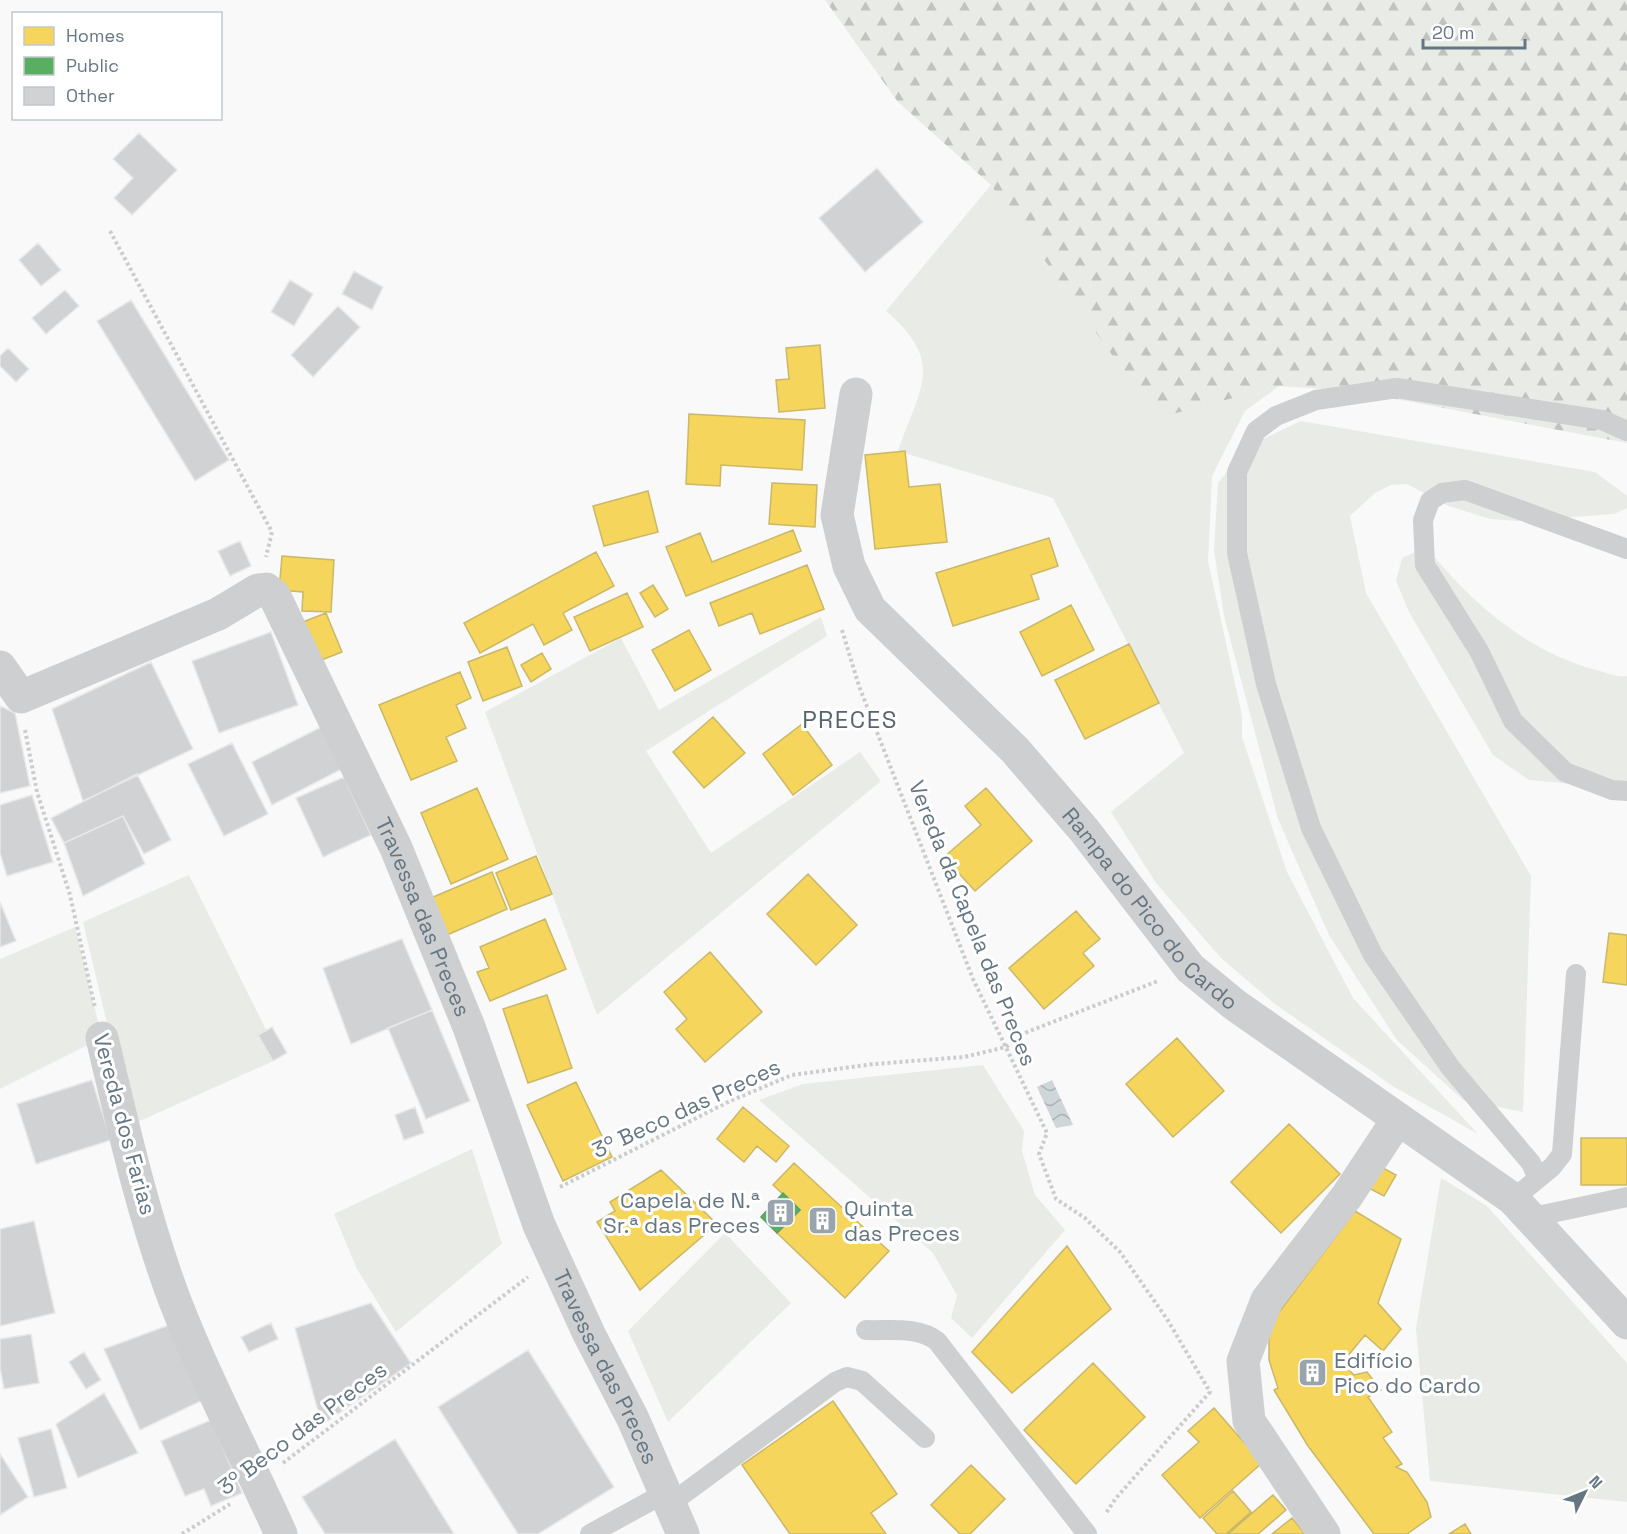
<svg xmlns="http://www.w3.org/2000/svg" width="1627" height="1534" viewBox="0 0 1627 1534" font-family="'Space Grotesk',sans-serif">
<defs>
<pattern id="forest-firs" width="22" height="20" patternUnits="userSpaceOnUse" patternTransform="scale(1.5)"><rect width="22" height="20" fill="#e8ebe6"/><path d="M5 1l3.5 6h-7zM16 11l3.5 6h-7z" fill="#c0c3c0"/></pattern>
<pattern id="water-waves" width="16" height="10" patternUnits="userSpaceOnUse" patternTransform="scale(1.5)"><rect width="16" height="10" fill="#ced6d9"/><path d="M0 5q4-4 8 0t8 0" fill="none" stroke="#abb2b5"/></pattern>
</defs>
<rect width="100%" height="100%" fill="#f9f9f9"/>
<!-- grass -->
<path fill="#e8ebe6" d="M991,185L1157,417L1279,386L1245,411L1212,476L1208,561L1242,716V737L1287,872L1353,998L1478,1134L1394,1087L1275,1004L1221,958L1156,883L1111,812L1184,753L1053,498L898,451C920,386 946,363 886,311Z
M1301,421L1595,472L1627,496V508L1614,514L1518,521L1490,519L1446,505L1407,484L1391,485L1375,493L1350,516L1366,593L1531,876L1523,1112L1463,1100L1397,1040L1329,935L1278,819L1224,616L1214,550L1218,483L1248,446Z
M1426,547C1472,603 1524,650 1596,670C1605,672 1617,678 1627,676V784L1605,787L1529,780L1493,755L1409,612L1396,581L1402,558Z
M821,617L827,636L646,751L711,853L860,752L881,781L597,1015L485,712L621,638L659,710Z
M189,875L280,1058L131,1125L83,922Z
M75,927L102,1038L0,1089V959Z
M983,1065L1024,1131L1022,1151L1035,1195L1065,1230L972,1338L951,1318L957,1295L933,1253L759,1100L803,1084Z
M472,1149L502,1244L396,1332L357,1269L334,1214Z
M1441,1178L1487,1206L1627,1363V1502L1430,1481L1416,1328Z
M725,1233L791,1303L668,1422L628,1331Z"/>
<!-- forest -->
<path fill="url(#forest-firs)" d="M825,0H1627V443L1354,391L1279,386L1157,418L991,185L898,102Z"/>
<!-- water -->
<path fill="url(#water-waves)" d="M1052,1080L1073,1125L1056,1128L1037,1087Z"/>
<!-- homes -->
<path fill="#f6d55c" stroke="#cab868" stroke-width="1.5" d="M820,345L825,408L779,412L776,380L789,379L786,348Z
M689,414L805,420L802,470L721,465L720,486L686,484Z
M905,451L909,487L940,484L947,542L875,549L865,455Z
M772,483L817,485L815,527L769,524Z
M648,491L658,532L604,546L593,506Z
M793,530L801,551L686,596L666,547L700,533L712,562Z
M1049,538L1058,566L1031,575L1039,599L953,626L936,573Z
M596,552L614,586L563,613L572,630L544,645L533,624L480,653L464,623Z
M282,556L334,560L331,612L302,611L303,592L279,590Z
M807,565L824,609L760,634L752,613L719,626L710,603Z
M653,585L668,609L655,617L640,593Z
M627,593L643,627L590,651L574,617Z
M1071,605L1094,650L1042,676L1020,632Z
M326,613L342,652L311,664L295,625Z
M689,630L711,670L675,691L652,650Z
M1129,644L1159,703L1085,739L1055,680Z
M507,647L522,686L483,701L468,662Z
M542,653L551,669L531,682L521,665Z
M460,672L471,698L456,705L466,728L446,737L457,761L411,780L379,705Z
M713,717L745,753L704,788L673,752Z
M802,724L832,765L793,795L763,754Z
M477,788L508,859L451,884L421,813Z
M986,788L1032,841L975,891L944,857L981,825L965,806Z
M536,856L552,894L511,910L496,873Z
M492,872L507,909L447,935L431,898Z
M808,874L857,925L816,965L767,914Z
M1076,911L1100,939L1083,953L1094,966L1044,1009L1009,968Z
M545,919L566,969L490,1001L477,972L489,968L480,947Z
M1609,933L1627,935V985L1603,982Z
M710,952L762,1012L705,1062L676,1029L687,1019L664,992Z
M547,995L572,1068L528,1083L503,1009Z
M1177,1038L1224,1091L1173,1137L1126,1084Z
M576,1082L612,1157L563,1181L527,1105Z
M743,1107L789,1146L776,1162L757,1146L744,1162L717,1139Z
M1289,1124L1340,1174L1281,1233L1231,1182Z
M1581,1138H1627V1185H1581Z
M1372,1162L1396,1175L1384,1196L1361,1184Z
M794,1163L889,1251L845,1298L777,1233L800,1210L773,1185Z
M661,1170L717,1224L640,1290L597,1222L615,1211L610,1202Z
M1355,1211L1401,1239L1378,1303L1401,1329L1383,1351L1365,1335L1342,1363L1354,1375L1367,1372L1381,1390L1368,1397L1392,1432L1383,1438L1402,1464L1396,1467L1407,1472L1427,1502L1431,1517L1407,1534H1374L1308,1446L1274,1390L1278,1388L1269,1360V1335L1274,1319Z
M1067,1246L1111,1309L1012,1393L972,1352Z
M1093,1363L1145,1417L1076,1484L1024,1430Z
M833,1401L897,1494L871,1513L886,1534H790L742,1465Z
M1214,1408L1262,1463L1200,1518L1162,1475L1199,1442L1188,1431Z
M971,1465L1005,1499L970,1534H960L931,1505Z
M1233,1491L1251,1512L1226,1534H1217L1203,1518Z
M1273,1495L1286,1510L1258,1534H1228Z
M1292,1518L1305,1534H1272Z
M1465,1524L1471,1534H1449Z"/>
<!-- public -->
<path fill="#5aae61" stroke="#5d9d6b" stroke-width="1.5" d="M783,1193L800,1210L777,1233L761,1217Z"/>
<!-- building -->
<path fill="#d0d2d3" stroke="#e8e8e8" stroke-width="1.5" d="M139,133L177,170L132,215L114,198L133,178L113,159Z
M877,168L923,222L865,272L819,218Z
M38,243L61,270L41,286L19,260Z
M354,271L383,287L372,310L342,294Z
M290,280L313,294L294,326L271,312Z
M65,290L79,306L46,334L32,318Z
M131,300L229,460L195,481L97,321Z
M338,306L360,327L313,377L291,355Z
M8,348L29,369L16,382L0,366V356Z
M240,541L251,566L230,576L218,551Z
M271,632L298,705L219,733L192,661Z
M151,662L193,749L83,801L52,709Z
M0,706L15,713L30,786L0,793Z
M323,726L342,769L272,805L252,762Z
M232,743L268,814L224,836L188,764Z
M137,774L171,840L144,854L123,816L64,843L51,818Z
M344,777L371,835L323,857L296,798Z
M32,795L53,862L7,876L0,853V805Z
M123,816L145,864L83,896L64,843Z
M0,902L16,941L0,947Z
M402,939L432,1010L351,1044L323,968Z
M432,1010L470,1101L426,1119L388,1028Z
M272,1027L287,1053L273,1061L258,1035Z
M92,1080L111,1140L36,1164L17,1104Z
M415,1107L424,1133L404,1140L395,1115Z
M34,1221L55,1313L0,1326V1229Z
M371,1303L411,1363L322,1425L295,1328Z
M271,1323L278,1339L249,1352L241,1337Z
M169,1325L203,1400L140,1430L104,1349Z
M31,1334L39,1383L4,1389L0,1368V1339Z
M528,1350L614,1487L538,1534H518L438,1407Z
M84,1352L101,1380L86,1389L69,1362Z
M104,1393L138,1453L78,1478L56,1424Z
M211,1420L242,1493L211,1506L204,1489L185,1496L161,1441Z
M51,1429L67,1488L34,1497L18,1438Z
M395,1439L454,1534H325L302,1497Z
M0,1454L28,1497L0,1515Z"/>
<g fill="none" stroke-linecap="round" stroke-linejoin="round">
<!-- path -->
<path stroke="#cbcccd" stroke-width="4" stroke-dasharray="3 3" stroke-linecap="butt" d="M110,231L272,532L266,557
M842,630L859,686L973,979L1047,1133L1039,1154L1056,1199L1085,1218L1120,1252L1167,1319L1210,1392L1116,1498L1106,1513
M25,730L37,792L70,895L95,1008
M560,1187L730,1101L792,1075L874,1064L964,1057L1006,1047L1027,1032L1158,981
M283,1463L528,1277
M182,1534L230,1504"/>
<!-- lane -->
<path stroke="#cecfd0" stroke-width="20" d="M1627,549L1465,490L1442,493L1430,501L1423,520L1425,565L1479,651L1513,721L1565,772L1612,790L1627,791
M1538,1178L1531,1163L1450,1067L1373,955L1311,828L1266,684L1237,553V472L1256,431L1276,416L1316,400L1397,388L1602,420L1627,431
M1513,1199L1552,1167L1562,1154L1576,974
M1528,1218L1627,1197
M866,1330C889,1331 918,1326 937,1341L1087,1534
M670,1504L835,1382L847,1377L862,1381L925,1438
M590,1534L665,1493"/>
<!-- street -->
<g stroke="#cecfd0" stroke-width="33">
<path id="s1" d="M856,394L837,515L849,566L870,609L1015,750L1084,830L1190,968L1235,1005L1513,1199L1627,1323"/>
<path id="s2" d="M0,667L21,697L218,614L258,590L266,589L274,595L396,848L469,1027L539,1225L589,1334L633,1419L683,1534"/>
<path d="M102,1038C123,1126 143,1216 175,1301C206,1381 246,1456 281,1534"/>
<path d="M1324,1534L1249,1421L1243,1361L1267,1300L1347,1196L1398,1119"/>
</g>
</g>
<!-- icons -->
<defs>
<symbol id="building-square" viewBox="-11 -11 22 22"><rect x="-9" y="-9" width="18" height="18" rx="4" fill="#99a4ac" stroke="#fff"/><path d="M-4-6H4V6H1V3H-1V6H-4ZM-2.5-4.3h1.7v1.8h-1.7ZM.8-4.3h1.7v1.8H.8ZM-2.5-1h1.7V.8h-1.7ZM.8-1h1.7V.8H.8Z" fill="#fff"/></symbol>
</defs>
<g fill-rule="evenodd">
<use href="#building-square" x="764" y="1196" width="33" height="33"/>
<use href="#building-square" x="806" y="1204" width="33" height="33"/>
<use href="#building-square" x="1296" y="1356" width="33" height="33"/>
</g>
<g text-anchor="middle" stroke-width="6" stroke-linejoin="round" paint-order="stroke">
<!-- street labels -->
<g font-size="22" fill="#657683" stroke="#fff">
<text dy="8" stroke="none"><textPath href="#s1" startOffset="634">Rampa do Pico do Cardo</textPath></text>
<text dy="8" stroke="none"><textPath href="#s2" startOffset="670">Travessa das Preces</textPath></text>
<text transform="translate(973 923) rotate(68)" y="8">Vereda da Capela das Preces</text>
<text transform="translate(686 1108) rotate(-25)" y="8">3º Beco das Preces</text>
<text transform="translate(125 1124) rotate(75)" y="8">Vereda dos Farias</text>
<text dy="8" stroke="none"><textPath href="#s2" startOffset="1156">Travessa das Preces</textPath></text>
<text transform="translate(302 1428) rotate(-37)" y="8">3º Beco das Preces</text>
</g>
<!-- poi labels -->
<g font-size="22" fill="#657683" stroke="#fff" text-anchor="start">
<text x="760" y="1208" text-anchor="end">Capela de N.ª<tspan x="760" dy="25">Sr.ª das Preces</tspan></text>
<text x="844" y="1216">Quinta<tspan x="844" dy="25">das Preces</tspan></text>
<text x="1334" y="1368">Edifício<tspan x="1334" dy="25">Pico do Cardo</tspan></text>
</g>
<!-- neighbourhood labels -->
<g font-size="24" letter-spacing="1.5" fill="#57646e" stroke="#fff">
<text x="850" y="728">PRECES</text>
</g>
</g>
<!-- legend -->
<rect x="12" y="12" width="210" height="108" fill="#ffffff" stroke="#c1c8cd" stroke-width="1.5"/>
<rect x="24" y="27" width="30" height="18" fill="#f6d55c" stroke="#c1c8cd" stroke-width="1.5"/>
<text x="66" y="42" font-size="18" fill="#657683">Homes</text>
<rect x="24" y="57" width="30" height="18" fill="#5aae61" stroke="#c1c8cd" stroke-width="1.5"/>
<text x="66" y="72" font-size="18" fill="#657683">Public</text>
<rect x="24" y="87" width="30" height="18" fill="#d0d2d3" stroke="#c1c8cd" stroke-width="1.5"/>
<text x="66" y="102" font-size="18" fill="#657683">Other</text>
<!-- north arrow -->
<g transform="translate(1585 1492) rotate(47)" stroke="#ffffff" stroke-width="4.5" paint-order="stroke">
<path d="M0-4.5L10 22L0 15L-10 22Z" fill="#657683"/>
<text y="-9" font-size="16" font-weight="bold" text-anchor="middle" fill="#657683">N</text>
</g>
<!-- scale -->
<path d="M1423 39v9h102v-9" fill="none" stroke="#657683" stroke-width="3"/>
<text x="1432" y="39" font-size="18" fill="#657683" stroke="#ffffff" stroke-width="4.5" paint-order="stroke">20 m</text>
</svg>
